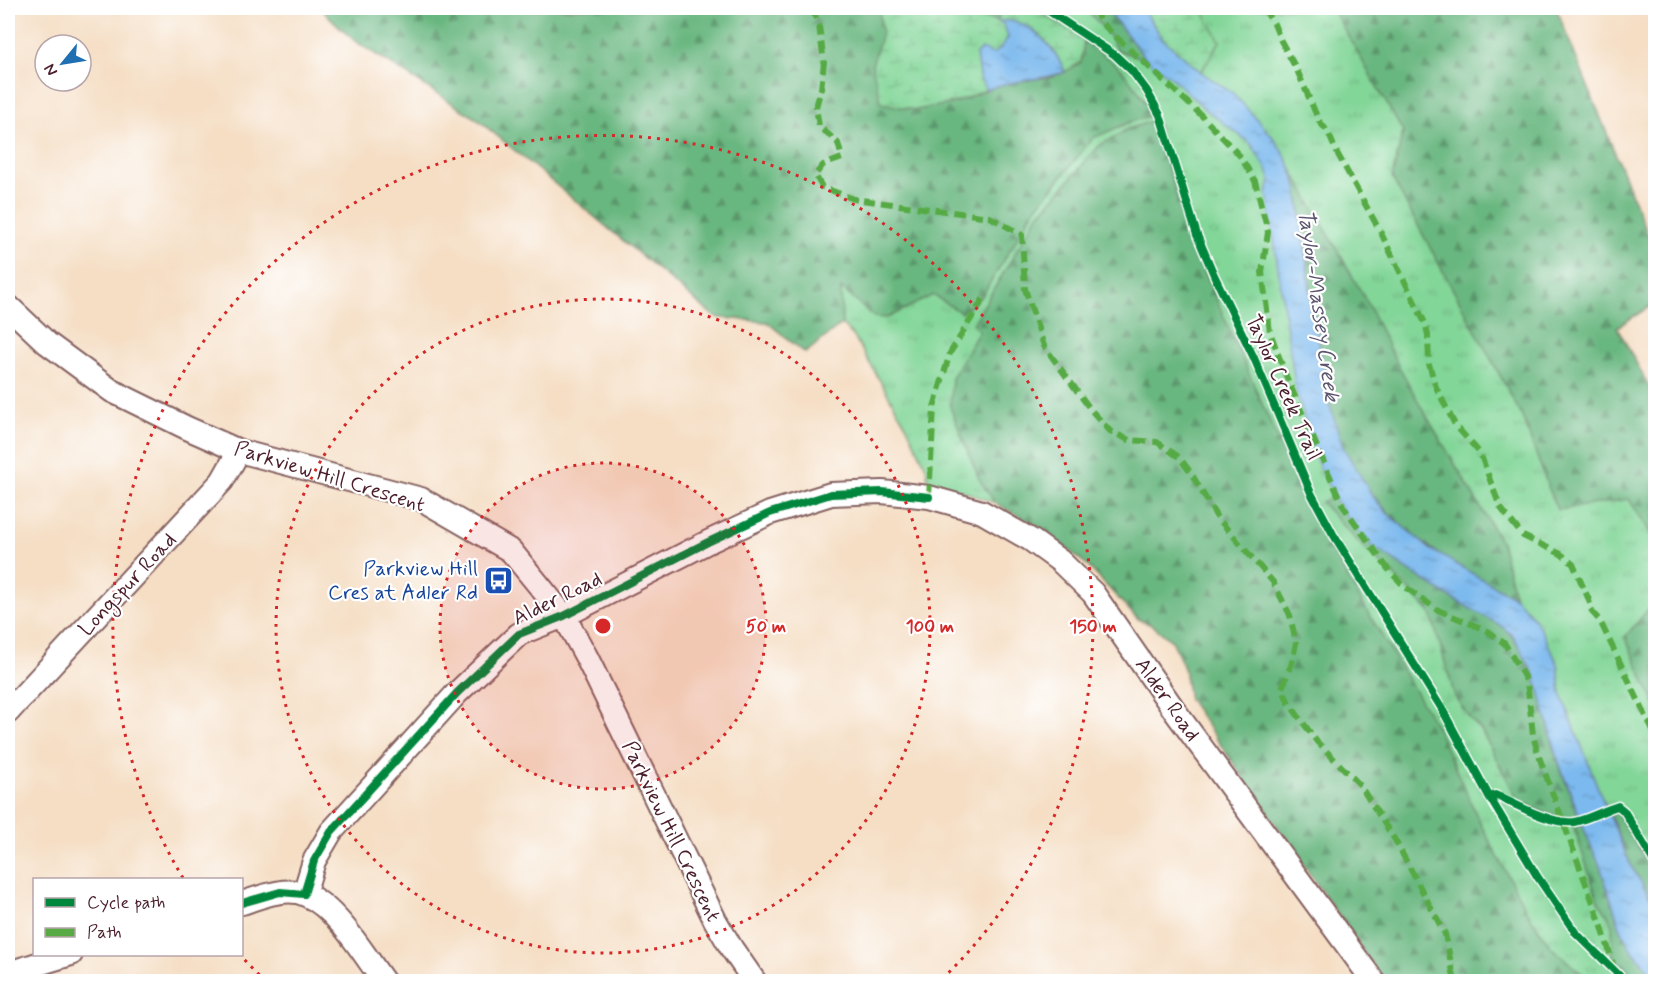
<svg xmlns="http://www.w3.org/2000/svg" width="1663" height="989" viewBox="0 0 1663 989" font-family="Mynerve,sans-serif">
<defs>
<pattern id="grass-tufts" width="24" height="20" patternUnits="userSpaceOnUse" patternTransform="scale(1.5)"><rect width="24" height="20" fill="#82d698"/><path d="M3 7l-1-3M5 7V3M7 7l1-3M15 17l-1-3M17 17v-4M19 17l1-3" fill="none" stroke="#72b783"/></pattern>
<pattern id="forest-firs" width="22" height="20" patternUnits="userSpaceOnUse" patternTransform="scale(1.5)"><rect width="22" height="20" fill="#69b780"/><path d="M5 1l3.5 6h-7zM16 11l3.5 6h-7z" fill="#589469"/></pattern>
<pattern id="wetland-marsh" width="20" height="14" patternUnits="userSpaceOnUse" patternTransform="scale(1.5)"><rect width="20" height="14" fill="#82d698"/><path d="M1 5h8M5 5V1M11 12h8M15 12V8" fill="none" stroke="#72b783"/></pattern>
<pattern id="water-ripples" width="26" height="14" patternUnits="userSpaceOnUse" patternTransform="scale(1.5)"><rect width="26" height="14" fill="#7bb9ee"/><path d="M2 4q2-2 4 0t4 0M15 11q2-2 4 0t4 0" fill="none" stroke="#6796c1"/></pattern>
</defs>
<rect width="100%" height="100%" fill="#fff"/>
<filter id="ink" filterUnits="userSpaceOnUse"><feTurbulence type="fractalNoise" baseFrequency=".0167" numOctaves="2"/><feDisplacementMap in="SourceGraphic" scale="12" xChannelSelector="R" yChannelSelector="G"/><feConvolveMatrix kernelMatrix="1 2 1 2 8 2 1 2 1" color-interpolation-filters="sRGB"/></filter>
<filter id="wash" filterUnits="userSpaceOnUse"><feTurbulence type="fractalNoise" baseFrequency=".008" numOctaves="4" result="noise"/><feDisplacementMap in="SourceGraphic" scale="24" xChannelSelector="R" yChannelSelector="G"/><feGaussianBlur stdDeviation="1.35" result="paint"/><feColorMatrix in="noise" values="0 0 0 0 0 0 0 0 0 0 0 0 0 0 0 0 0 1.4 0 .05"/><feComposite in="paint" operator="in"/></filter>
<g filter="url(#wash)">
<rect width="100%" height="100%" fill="#f5dec4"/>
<!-- grass -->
<path fill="url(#grass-tufts)" stroke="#667a62" stroke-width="1.5" d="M320,8H1556L1655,252V303L1617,327L1655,398V981H1384L1189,699L1184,668L1173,642L1152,625L1138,619L1086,564L1038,525L995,503L963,491L928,482L926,467L906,425L855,338L842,324L805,353L767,322L715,317L477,119L355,41Z"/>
<!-- forest -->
<path fill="url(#forest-firs)" stroke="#5a6b56" stroke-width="1.5" d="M320,8H879L882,34L872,65L882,103L916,110L954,103L1005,82L1052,77L1081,62L1084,41L1119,67L1137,89L1153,115L1130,122L1093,138L1035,209L982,296L962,313L933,295L887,318L874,317L841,288L842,324L805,353L767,322L715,317L477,119L355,41Z
M969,8H1000L998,21L978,16Z
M1085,8H1106L1146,59L1117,50L1106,31Z
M1332,8H1556L1655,252V303L1617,327L1655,398V540L1629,499L1557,510L1521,414L1392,178L1403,132Z
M1155,120L1178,202L1201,264L1295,479L1335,557L1437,728L1482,827L1528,913L1551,947L1590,981H1384L1189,699L1184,668L1173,642L1152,625L1138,619L1086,564L1038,526L995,503L979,479L950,407L952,378L979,331L973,324L1036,218L1099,146L1128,129Z
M1291,168L1368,304L1390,350L1424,412L1501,542L1515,598C1443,559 1380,525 1343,448C1324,409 1317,337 1311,293C1305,251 1303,208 1291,168Z
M1334,497L1351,523L1501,625C1542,662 1543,715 1559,764C1565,782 1573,799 1579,817L1568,820L1545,813L1518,800L1481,730L1471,720L1455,697L1431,614L1407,588L1359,543L1321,502Z
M1655,601V704L1625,637Z
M1617,812L1655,874V905L1631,866L1610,814Z
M1582,823L1600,866L1620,927L1629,946L1655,978V981C1637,981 1626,969 1613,958L1612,922L1598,901L1574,827Z"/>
<!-- wetland -->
<path fill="url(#wetland-marsh)" stroke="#667a62" stroke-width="1.5" d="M879,8H969L978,16L998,21L1000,8H1035L1084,41L1081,62L1065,72L1051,77L1005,82L954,103L916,110L881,103L872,65L882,34Z
M1142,8H1201L1220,41L1201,72L1163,39Z"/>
<!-- water -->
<path fill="url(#water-ripples)" stroke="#626c8c" stroke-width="1.5" d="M1106,8H1142L1163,39L1201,72L1234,94L1272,136L1283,152L1291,168L1297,186L1311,296L1330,406L1343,447L1372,495L1386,512L1430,549L1515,598L1531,614L1540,628L1558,664L1561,693L1600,793L1631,866L1655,905V978L1629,946L1620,927L1600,866L1588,839L1559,763L1535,676L1514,637L1500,625L1448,596L1373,547L1351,523L1334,497L1318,464L1296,391L1267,192L1271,183L1267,169L1251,144L1205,109L1173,79L1146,59Z
M998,21C1004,21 1012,20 1017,22C1037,28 1058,53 1065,72C1039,81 1014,79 986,90L979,76L976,54L982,49L993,54L1001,48L1008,37L1004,25Z"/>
</g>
<g filter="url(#ink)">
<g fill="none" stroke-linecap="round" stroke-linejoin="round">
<defs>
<path id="minor" d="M8,306L47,343L112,391L187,428L239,451L421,499L511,551L564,616L587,658L715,920L732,949L755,982
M8,712L222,481L239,451
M304,894L314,861L331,832L457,693L519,634L564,616L708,542L770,513L831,494L882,492L929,497L982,512L1031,540L1060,561L1093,593L1177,714L1374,982
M242,903C260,897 287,886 306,895C337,908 364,955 384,982
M8,973L71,954"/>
</defs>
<!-- minor casing -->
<use href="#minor" stroke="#866261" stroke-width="26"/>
<!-- minor -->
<use href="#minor" stroke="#fff" stroke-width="22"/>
<!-- quiet -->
<path stroke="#57aa44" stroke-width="6" stroke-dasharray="12 6" stroke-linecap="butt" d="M812,8L819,26L824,62L821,89L816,107L819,126L838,143L842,158L823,165L815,175L822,187L854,199L990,217L1022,235L1025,289L1044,346L1091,410L1110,431L1129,440L1157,442L1179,457L1191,473L1216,516L1273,582L1290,615L1296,643L1292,663L1282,688L1289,703L1317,742L1359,784L1395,840L1445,934L1455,982
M1095,8L1099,20L1113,34L1200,114L1240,156L1255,181L1268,232L1262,272L1270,332L1286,376L1343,506L1388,569L1405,587L1438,610L1488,631L1505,644L1527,682L1533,735L1538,754L1602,927L1614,967
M1263,8L1274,24L1281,41L1297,70L1319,121L1328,132L1336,151L1381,233L1425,323L1428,335L1429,364L1436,387L1455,425L1480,453L1500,507L1523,536L1561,554L1573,564L1589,600L1592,612L1600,621L1656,737
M929,497L934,407L950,353L985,296"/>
<defs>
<path id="cycleway" d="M1044,8L1115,55L1132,71L1147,91L1160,115L1197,235L1214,275L1254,358L1311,493L1333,534L1442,709L1490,798L1537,876L1575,932L1626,982
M1490,798L1495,795C1515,804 1552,825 1574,822C1589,819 1604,810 1618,806L1624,811L1656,865
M242,903L280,892L304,894L314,861L331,832L457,693L519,634L564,616L708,542L770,513L831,494L882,492L929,497"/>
</defs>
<!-- cycleway casing -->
<use href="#cycleway" stroke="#fff" stroke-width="11"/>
<!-- cycleway -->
<use href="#cycleway" stroke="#00873e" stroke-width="8"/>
</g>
</g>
<!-- distance rings -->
<circle cx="603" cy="626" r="163" fill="#d62828" fill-opacity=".12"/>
<g fill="none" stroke="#d62828" stroke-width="3" stroke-dasharray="3 6">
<circle cx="603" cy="626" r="163"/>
<circle cx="603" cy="626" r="327"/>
<path d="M266 981A490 490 0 0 1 242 957M183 878A490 490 0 1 1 940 981"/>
</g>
<!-- icons -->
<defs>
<symbol id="bus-square" viewBox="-11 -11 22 22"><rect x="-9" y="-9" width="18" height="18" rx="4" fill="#1a4fb4" stroke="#fff"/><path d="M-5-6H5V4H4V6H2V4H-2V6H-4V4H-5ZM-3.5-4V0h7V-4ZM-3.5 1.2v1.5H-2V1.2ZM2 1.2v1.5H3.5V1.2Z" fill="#fff"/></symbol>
</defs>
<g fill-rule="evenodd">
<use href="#bus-square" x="482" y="564" width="33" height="33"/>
</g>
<g text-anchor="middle" stroke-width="4.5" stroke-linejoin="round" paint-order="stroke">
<!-- street labels -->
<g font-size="21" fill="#4a1f2b" stroke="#fff">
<text transform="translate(1284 387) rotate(66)" y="7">Taylor Creek Trail</text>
<text transform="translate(330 476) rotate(17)" y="7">Parkview Hill Crescent</text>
<text transform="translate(127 584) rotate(-47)" y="7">Longspur Road</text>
<text transform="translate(557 598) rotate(-26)" y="7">Alder Road</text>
<text transform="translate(1168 699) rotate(55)" y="7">Alder Road</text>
<text transform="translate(672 831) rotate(64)" y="7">Parkview Hill Crescent</text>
</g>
<!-- transit labels -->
<g font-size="21" fill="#164399" stroke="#fff" text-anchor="end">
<text x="478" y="575">Parkview Hill<tspan x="478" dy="24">Cres at Adler Rd</tspan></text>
</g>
<!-- water labels -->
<g font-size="22" font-style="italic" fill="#5b556f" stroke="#fff">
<text transform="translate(1320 305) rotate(82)" y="8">Taylor-Massey Creek</text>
</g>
</g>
<circle cx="603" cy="626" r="9" fill="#d62828" stroke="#fff" stroke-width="3"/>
<g font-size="18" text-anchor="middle" font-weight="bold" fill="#d62828" stroke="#fff" stroke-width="4.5" stroke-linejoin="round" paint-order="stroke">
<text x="766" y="632">50 m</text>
<text x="930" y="632">100 m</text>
<text x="1093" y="632">150 m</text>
</g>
<!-- margin -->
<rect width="1663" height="989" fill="none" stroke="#fff" stroke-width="30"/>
<!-- legend -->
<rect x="33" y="878" width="210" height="78" fill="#ffffff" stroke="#b7a5aa" stroke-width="1.5"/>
<rect x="45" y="898" width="30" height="9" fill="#00873e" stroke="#b7a5aa" stroke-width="1.5"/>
<text x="87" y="908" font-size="18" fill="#4a1f2b">Cycle path</text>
<rect x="45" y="928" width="30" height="9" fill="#57aa44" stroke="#b7a5aa" stroke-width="1.5"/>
<text x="87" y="938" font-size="18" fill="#4a1f2b">Path</text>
<!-- north arrow -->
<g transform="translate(63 63) rotate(240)"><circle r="28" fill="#ffffff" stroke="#b7a5aa" stroke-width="1.5"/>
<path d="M0-4.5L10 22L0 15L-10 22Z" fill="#1f6fb2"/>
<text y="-9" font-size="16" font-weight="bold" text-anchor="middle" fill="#4a1f2b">N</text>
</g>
</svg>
